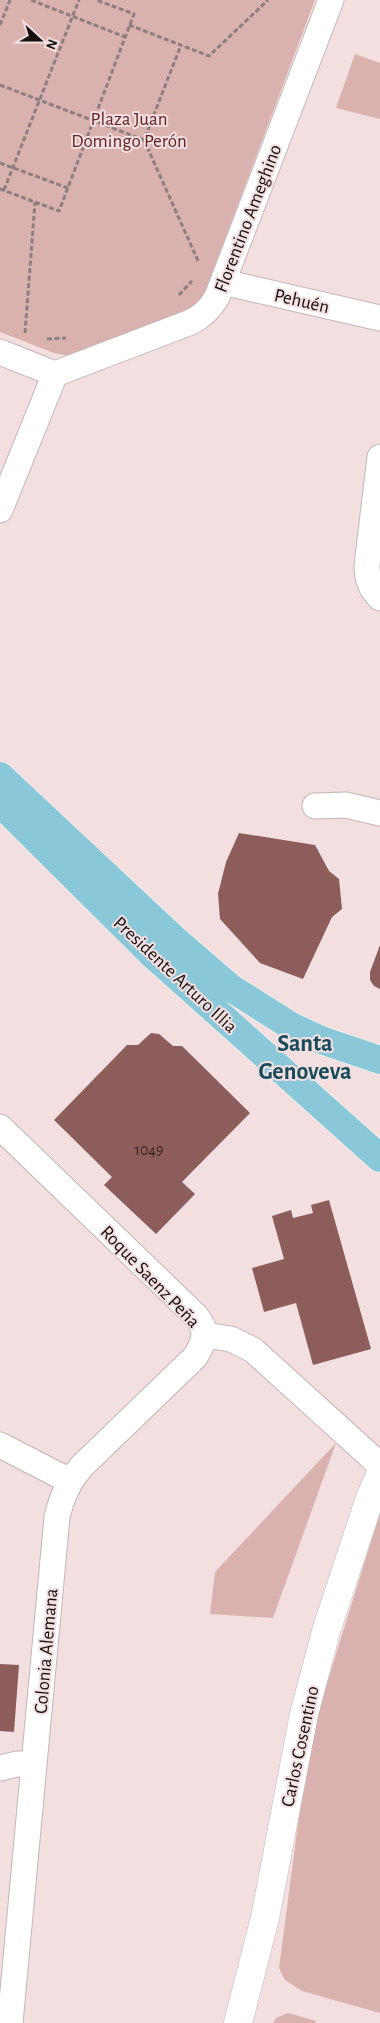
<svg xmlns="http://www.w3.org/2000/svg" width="380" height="2023" viewBox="0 0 380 2023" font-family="'Alegreya Sans',sans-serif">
<rect width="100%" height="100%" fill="#f3dfdf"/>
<!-- green -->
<path fill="#d9b2b0" d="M0,0H315L203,297L192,308L185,311L70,356L54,353L0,332Z
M355,54L380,63V119L336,108Z
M336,1443L273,1618L210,1614L215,1572Z
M380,1513V2013L302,1991L285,1980L279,1968L303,1786L318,1712Z
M288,2013L316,2021L315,2023H273L276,2018Z"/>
<!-- building -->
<path fill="#8d5d5c" d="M239,833L315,845L329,871L339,879L342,909L332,917L303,979L260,963L220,919L218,894L226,862Z
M380,945V989L374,986L370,980V972Z
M151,1033L159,1034L173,1046H182L250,1113L182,1182L195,1194L156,1234L104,1185L112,1177L54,1120L127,1045H138Z
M329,1200L371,1349L313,1365L296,1303L264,1312L252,1268L284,1259L272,1216L291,1210L293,1218L313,1213L311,1205Z
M0,1664L19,1665L14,1732L0,1731Z"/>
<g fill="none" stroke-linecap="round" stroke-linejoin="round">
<defs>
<path id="street" d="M223,282L380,318
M0,352L55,374
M380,457L367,565C367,579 370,588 380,598
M0,510L55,374L191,322C203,316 210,309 217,297L331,0
M315,806L346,805L380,813
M0,1127L196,1316C208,1330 205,1342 195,1357L82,1466C68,1482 62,1497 57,1517L10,2023
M205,1335L231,1339L253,1350L380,1465
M0,1445L70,1481
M0,1768L17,1764H34"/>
<path id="secondary" d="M238,2023L265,1918L304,1714L327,1628L370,1498L380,1475"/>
<path id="primary" d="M0,776L173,938L231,988L291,1026L321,1040L380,1060
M0,803L152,954L380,1158"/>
</defs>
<!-- street casing -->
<use href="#street" stroke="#c7b5b4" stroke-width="27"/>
<!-- secondary casing -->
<use href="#secondary" stroke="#c7b5b4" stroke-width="29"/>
<!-- primary casing -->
<use href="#primary" stroke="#fff" stroke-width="29"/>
<!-- path -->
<path stroke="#8c7f7f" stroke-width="3" stroke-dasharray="5 2.5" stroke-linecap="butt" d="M31,0L125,37
M0,25L10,0
M129,25L209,56L268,0
M0,85L144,140L181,45
M144,140L199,263
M0,163L68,188
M0,189L59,211L134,14L96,0
M4,190L79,0
M179,295L192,281
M25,333L35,202
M47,339L66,338"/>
<!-- street -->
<use href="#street" stroke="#fff" stroke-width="25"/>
<!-- secondary -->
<use href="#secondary" stroke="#fff" stroke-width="28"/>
<!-- primary -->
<use href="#primary" stroke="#8ac7d9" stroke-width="28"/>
</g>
<g text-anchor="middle" stroke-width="4" stroke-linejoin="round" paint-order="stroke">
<!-- number labels -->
<g font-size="16" fill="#342323">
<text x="149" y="1155">1049</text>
</g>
<!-- park labels -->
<g font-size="19" fill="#632326" stroke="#f3dfdf">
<text x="129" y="125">Plaza Juan<tspan x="129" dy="22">Domingo Perón</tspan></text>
</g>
<!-- street labels -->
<g font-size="19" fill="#161010" stroke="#f3dfdf">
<text transform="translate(247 218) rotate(-69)" y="7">Florentino Ameghino</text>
<text transform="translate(302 300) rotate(13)" y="7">Pehuén</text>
<text transform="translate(176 974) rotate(43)" y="7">Presidente Arturo Illia</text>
<text transform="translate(151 1276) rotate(46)" y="7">Roque Saenz Peña</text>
<text transform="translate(45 1651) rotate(-85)" y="7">Colonia Alemana</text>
<text transform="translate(299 1746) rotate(-78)" y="7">Carlos Cosentino</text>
</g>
<!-- district labels -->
<g font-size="24" font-weight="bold" fill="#184c5c" stroke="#f3dfdf">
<text x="305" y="1051">Santa<tspan x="305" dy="28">Genoveva</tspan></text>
</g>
</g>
<!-- north arrow -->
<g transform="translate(40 40) rotate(111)" stroke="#f3dfdf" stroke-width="4" paint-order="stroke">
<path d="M0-4L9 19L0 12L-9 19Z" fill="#161010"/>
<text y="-8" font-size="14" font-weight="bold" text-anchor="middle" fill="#161010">N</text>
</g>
</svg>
